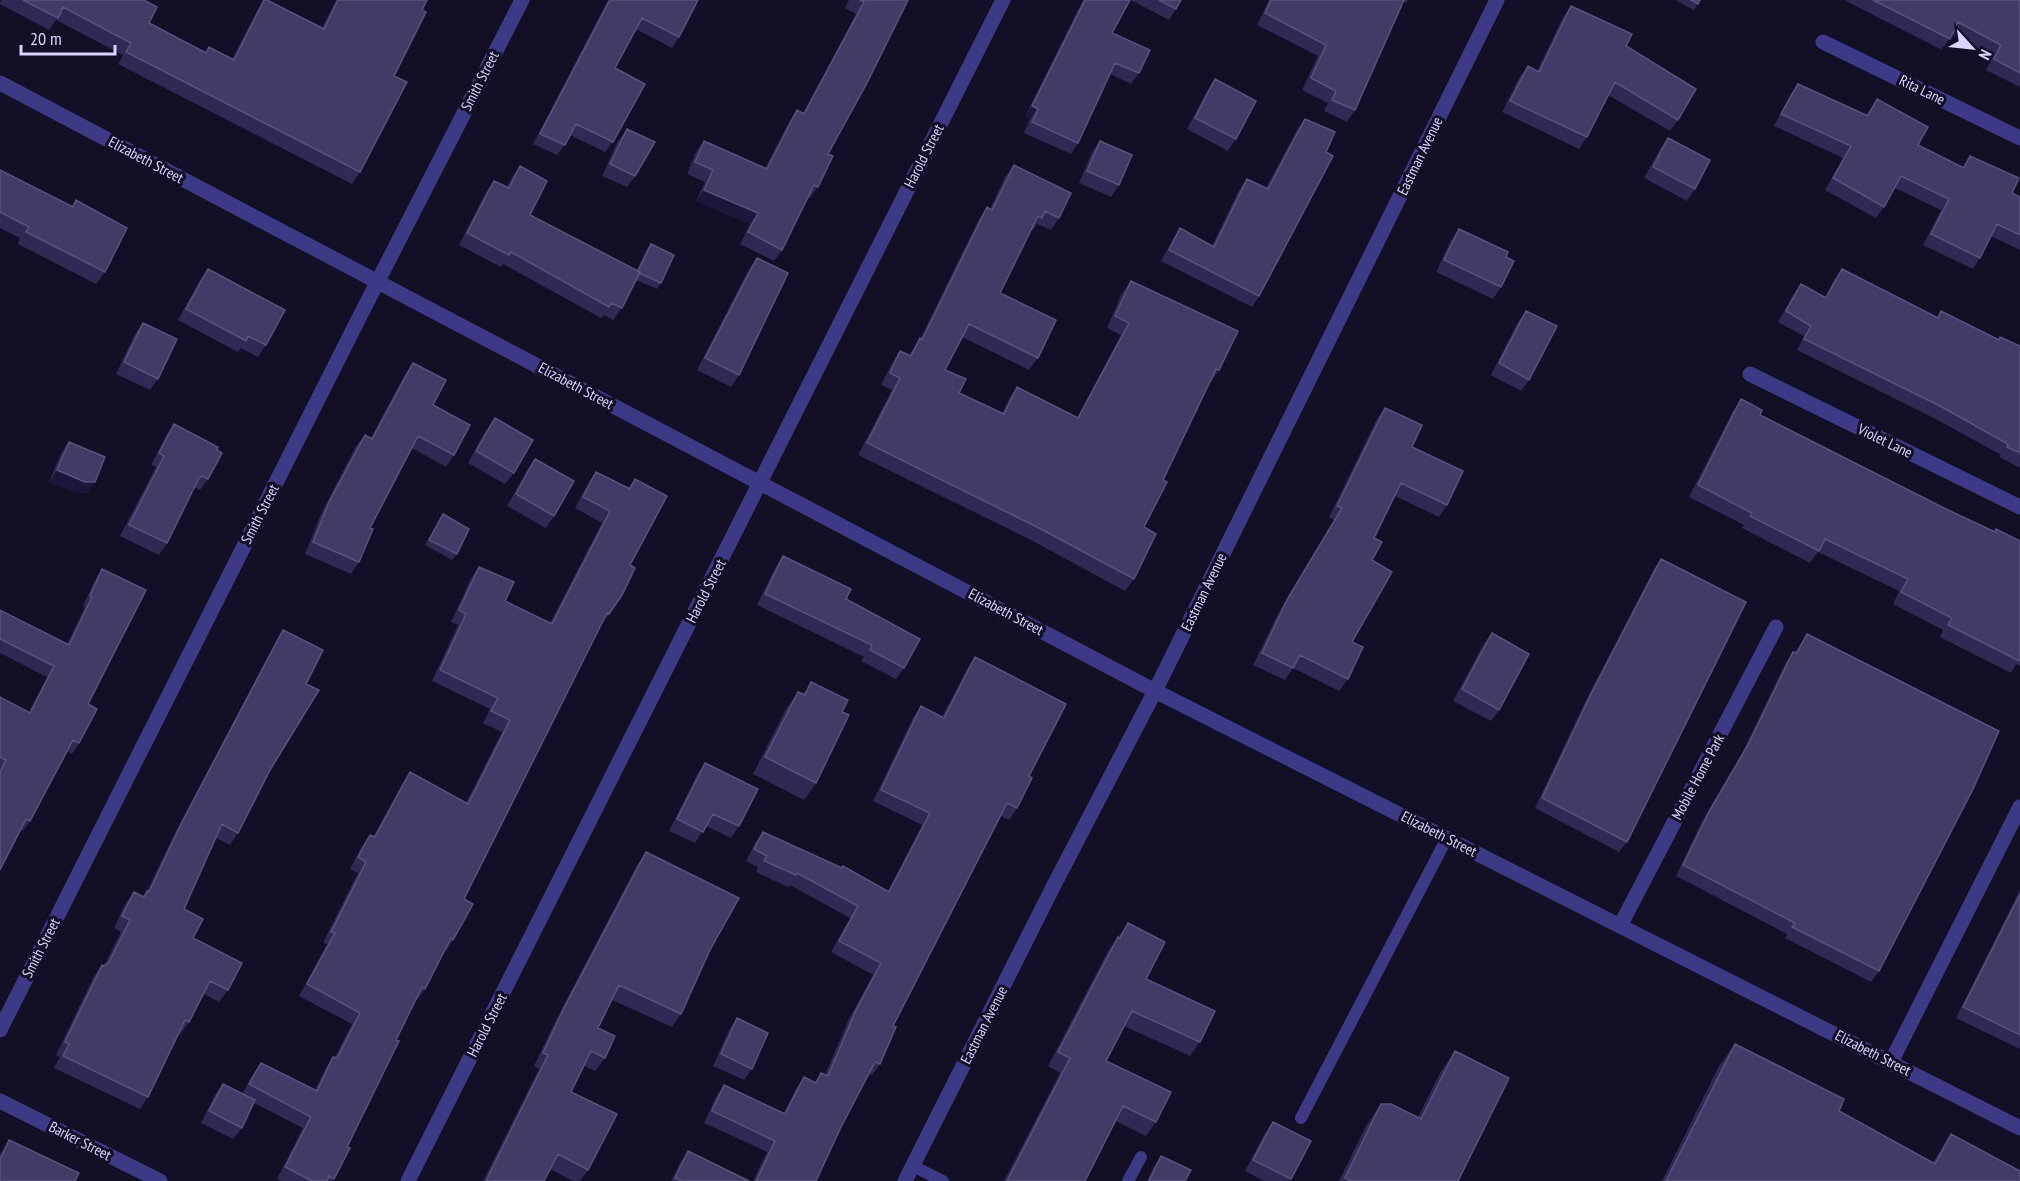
<svg xmlns="http://www.w3.org/2000/svg" width="2020" height="1181" viewBox="0 0 2020 1181" font-family="'PT Sans Narrow',sans-serif">
<rect width="100%" height="100%" fill="#130f26"/>
<g fill="none" stroke-linecap="round" stroke-linejoin="round">
<!-- service -->
<path stroke="#3d3a85" stroke-width="12" d="M1301,1118L1447,838
M913,1166L943,1181
M1128,1181L1141,1157"/>
<!-- minor -->
<path stroke="#3d3a85" stroke-width="15" d="M1823,42L2020,138
M0,83L1155,691L2020,1128
M1750,374L2020,507
M1620,926L1776,627
M0,1030L360,316L522,0
M1891,1062L2020,807
M0,1101L160,1181
M408,1181L1003,0
M905,1181L1053,887L1155,691L1497,0"/>
</g>
<!-- wall -->
<path fill="#312854" d="M1,0H144L149,23L205,53L209,47L232,59L257,11L264,0L322,28L336,0H427L394,76L360,172L352,184L118,64L123,55L56,20L49,30L0,4Z
M608,0H698L679,37L672,48L636,29L615,68L613,142L605,152L570,135L565,145L557,155L533,144Z
M849,0H908L828,154L818,187L810,198H808L782,250L774,261L740,244L750,224L696,201L705,182L687,174L696,152L704,141L765,168L789,122L797,110L803,113L856,14L845,8Z
M1083,0H1130L1112,33L1139,73L1131,84L1110,74L1078,143L1071,154L1024,133L1030,119L1025,117Z
M1131,0H1181L1169,20Z
M1269,0H1408L1406,3L1403,2L1355,110L1347,122L1324,111L1328,103L1302,90L1318,56L1257,25Z
M1675,0H1700L1694,10Z
M1844,0H2020V87L1986,70L1993,56L1952,34L1942,50Z
M1571,6L1626,46L1678,120L1670,131L1608,95L1587,137L1579,149L1502,112L1519,78L1528,66L1537,71L1563,17Z
M1215,79L1236,139L1228,151L1187,129L1207,91Z
M1798,84L1866,115L1877,99L1918,145L1962,167L1970,156L2012,193L2020,197V250L1991,236L1980,258L1973,269L1923,245L1941,210L1895,188L1884,207L1876,218L1825,190L1843,158L1774,126L1790,95Z
M1305,119L1259,296L1252,307L1161,261L1173,239L1180,228L1212,246L1239,190L1247,179L1266,188L1297,130Z
M627,129L635,176L627,187L602,176L618,141Z
M1668,138L1695,189L1687,201L1644,178L1660,149Z
M1100,141L1119,185L1111,197L1079,183L1092,152Z
M1014,165L1059,218L1051,230L1037,224L1033,230L1031,229L1000,293L1038,358L1029,370L962,337L945,370L959,393L1002,413L1009,399L1017,387L1077,418L1121,335L1107,328L1122,293L1131,281L1219,370L1211,382H1210L1163,480L1144,527L1134,579L1125,591L1031,540L858,455L892,390L881,385L892,363L900,351L909,355L920,339L979,219L987,207L990,209L1005,177Z
M520,166L530,215L637,270L647,249L651,244L661,283L657,289L636,280L622,308L613,320L604,315L601,318L503,264L501,267L459,245L486,192L494,181L507,187L512,177Z
M0,170L71,207L76,200L105,272L96,284L18,244L20,238L0,228Z
M1459,229L1506,257L1501,287L1493,299L1436,272L1451,240Z
M757,258L739,375L731,387L697,370L749,269Z
M208,269L266,345L258,357L241,348L238,352L178,320L200,280Z
M1842,269L1937,318L1941,311L1998,340L2020,346V468L1999,457L2001,455L1932,417L1797,350L1804,336L1778,322L1793,295L1801,284L1825,297L1834,280Z
M1526,311L1529,380L1521,391L1491,375L1518,322Z
M143,323L158,379L150,390L116,374L135,334Z
M413,363L433,405L454,455L446,467L412,448L370,528L359,562L351,574L305,554L321,514L356,446L365,435L371,438L405,374Z
M1741,399L1760,415L1944,508L1994,532L2020,541V666L2016,664L2011,673L1940,637L1943,630L1893,604L1899,591L1818,552L1810,563L1742,528L1744,525L1689,497L1733,411Z
M1385,408L1412,447L1447,505L1439,517L1395,496L1374,538L1372,560L1352,642L1348,679L1339,691L1293,668L1285,680L1253,665L1280,610L1334,520L1329,517L1377,419Z
M495,418L514,473L505,484L468,463L486,430Z
M174,424L217,450L208,479L200,490L194,487L167,543L159,555L120,536L156,467L151,465L166,436Z
M69,442L87,493H77L49,482L61,453Z
M535,459L554,516L546,528L507,506L527,470Z
M596,472L628,488L635,479L630,565L609,614L601,625L464,899L453,940L446,951L444,950L425,989L417,1000L416,999L396,1040L334,1179L332,1181H282L277,1179L303,1128L254,1103L242,1128L233,1139L201,1123L215,1095L223,1084L242,1094L253,1074L261,1063L315,1090L326,1068L333,1057H335L352,1024L299,996L327,944L323,943L358,873L350,869L362,846L370,835L373,837L402,784L410,772L466,803L502,732L483,723L490,709L432,681L458,625L451,622L471,578L479,567L505,601L550,623L602,523L575,508L588,483Z
M443,514L457,554L452,560L425,545Z
M783,556L846,599L904,668L896,679L861,661L864,657L757,605L775,568Z
M1661,559L1627,842L1619,852L1535,808L1584,704L1654,569Z
M102,569L88,704L79,743L72,754L67,751L30,821L23,831L20,830L0,870V697L29,712L47,677L0,653V610L67,644L85,607L83,606L95,580Z
M283,630L306,684L270,770L238,833L230,845L216,838L184,909L193,938L228,990L219,1002L204,994L189,1022L180,1035L179,1034L148,1097L140,1109L54,1068L60,1057L56,1055L93,978L102,965L104,966L121,932L114,928L125,904L134,892L143,896L147,891L173,837L275,643Z
M1492,633L1499,710L1491,721L1453,701L1483,645Z
M1807,634L1879,971L1871,982L1785,938L1787,934L1676,876L1702,821L1741,755L1786,662L1793,652H1795Z
M975,657L1029,776L1017,808L1009,820L1001,816L893,1026L880,1064L872,1075L869,1074L841,1127L816,1181H753L767,1152L704,1123L716,1097L724,1085L784,1113L796,1089L804,1077L815,1082L821,1073L825,1075L848,1021L873,975L831,952L850,918L790,885L788,887L756,872L758,867L746,861L755,843L763,832L888,891L922,825L873,801L913,718L921,706L942,717L967,669Z
M811,682L842,712L816,783L804,800L753,774L786,709L798,692L803,694Z
M705,763L739,826L731,838L706,826L695,843L669,831L697,775Z
M646,852L710,950L681,1014L672,1027L612,1000L598,1028L605,1058L595,1071L584,1066L571,1092L588,1170L580,1181H573L550,1169L544,1181H483L539,1069L534,1066L554,1024L637,865Z
M2020,890V1049L1956,1018Z
M1128,923L1146,979L1200,1042L1190,1056L1124,1026L1106,1061L1156,1122L1146,1136L1116,1121L1085,1181H1004L1060,1073L1048,1066L1108,951Z
M737,1018L752,1069L744,1080L713,1066L729,1030Z
M1735,1044L1839,1111L1933,1162L1951,1134L2020,1181H1662L1719,1066Z
M1455,1051L1458,1181H1339L1366,1126L1381,1104L1418,1117L1440,1073Z
M1273,1122L1291,1179L1289,1181H1264L1245,1171L1265,1133Z
M9,1140L0,1181V1154Z
M688,1151L749,1181H671L680,1163Z
M1161,1156L1185,1181H1147L1153,1168Z"/>
<!-- shaded-wall -->
<path fill="#1d163a" d="M1032,106L1038,109L1030,119L1025,117Z
M704,190L758,213L750,224L696,201Z
M57,470L95,482L87,493H77L49,482Z"/>
<!-- building -->
<path fill="#433a66" stroke="#5a527e" stroke-width="1.5" d="M23,0H144L157,7L149,23L206,53L209,47L234,60L264,0H267L324,29L338,0H427L422,10L426,12L394,76L407,82L360,172L126,52L131,43L63,7L58,18Z
M610,0H698L679,37L642,18L615,68L645,84L613,142L576,124L565,145L540,134Z
M860,0H908L867,83L828,154L833,156L818,187L814,185L782,250L748,232L758,213L704,190L713,170L695,162L704,141L767,169L797,110L804,114L864,2Z
M1085,0H1130L1112,33L1150,50L1139,73L1115,63L1078,143L1032,122L1038,109L1032,106Z
M1159,0H1181L1176,9Z
M1271,0H1404L1355,110L1332,100L1336,91L1311,78L1326,45L1265,13Z
M1691,0H1700L1698,4Z
M1873,0H2020V73L1994,59L2001,45L1958,22L1950,39Z
M1571,6L1632,34L1626,46L1696,89L1678,120L1615,82L1587,137L1510,101L1528,66L1539,72Z
M1215,79L1256,101L1236,139L1195,118Z
M1798,84L1868,116L1877,99L1928,127L1918,145L1964,168L1970,156L2019,178L2012,193L2020,197V235L1997,224L1980,258L1931,234L1949,199L1901,176L1884,207L1833,178L1851,146L1781,114Z
M1305,119L1335,132L1326,152L1333,156L1259,296L1169,250L1180,228L1214,247L1247,179L1268,189Z
M627,129L655,142L635,176L610,164Z
M1668,138L1710,160L1695,189L1653,167Z
M1100,141L1132,155L1119,185L1087,171Z
M1014,165L1071,193L1059,218L1045,211L1042,218L1038,216L1000,293L1056,320L1038,358L969,324L945,370L966,379L959,393L1004,414L1017,387L1078,418L1129,323L1115,316L1131,281L1238,331L1219,370L1216,369L1163,480L1167,482L1144,527L1156,534L1134,579L1039,528L867,443L900,378L890,373L900,351L911,356L920,338L922,340L987,207L992,210Z
M520,166L547,181L530,215L640,272L622,308L611,303L609,307L511,252L509,255L467,233L494,181L509,188Z
M0,170L73,207L76,200L127,228L105,272L26,232L29,227L0,212Z
M1459,229L1508,252L1506,257L1514,261L1501,287L1444,260Z
M651,244L674,255L661,283L639,273L640,272L638,271Z
M757,258L788,273L739,375L705,358Z
M208,269L285,310L266,345L248,336L246,341L186,309Z
M1842,269L1938,318L1941,311L1999,340L2000,337L2020,346V453L2007,447L2008,444L1940,406L1804,339L1811,326L1786,311L1801,284L1826,298Z
M1526,311L1557,326L1529,380L1499,363Z
M143,323L177,339L158,379L124,362Z
M413,363L446,380L433,405L470,425L454,455L418,436L370,528L373,529L359,562L313,542L329,502L365,435L372,439Z
M1741,399L1762,410L1760,415L1944,508L1995,532L1996,529L2020,541V659L2019,661L1948,625L1952,618L1901,592L1908,579L1825,539L1819,551L1750,516L1752,513L1698,485Z
M1385,408L1422,425L1412,447L1463,471L1447,505L1401,483L1374,538L1382,542L1372,560L1392,572L1352,642L1363,647L1348,679L1300,655L1293,668L1262,653L1288,598L1342,508L1337,506Z
M495,418L533,440L514,473L476,451Z
M174,424L218,447L217,450L222,453L208,479L202,476L199,478L167,543L129,525L164,456L159,453Z
M69,442L105,457L95,482H85L57,470Z
M535,459L574,481L554,516L516,494Z
M596,472L630,489L635,479L667,496L630,565L635,568L622,595L609,614L607,613L464,899L473,904L453,940L451,938L425,989L422,987L396,1040L399,1041L347,1147L350,1148L334,1179L329,1176L327,1181H312L285,1167L311,1117L249,1084L261,1063L317,1091L333,1057L337,1058L360,1013L307,984L335,933L331,932L366,862L358,857L370,835L375,837L410,772L468,804L510,720L491,711L498,698L440,670L466,614L459,610L479,567L514,582L505,601L552,624L610,511L583,497Z
M443,514L469,529L457,554L429,540Z
M783,556L851,589L846,599L920,639L904,668L870,650L872,645L765,594Z
M1661,559L1746,602L1627,842L1542,798L1591,694Z
M102,569L146,590L88,704L97,709L79,743L73,740L30,821L26,819L0,870V772L6,760L0,757V697L30,713L54,666L0,639V610L69,645L92,597L90,596Z
M283,630L323,650L306,684L319,690L270,770L238,833L222,824L184,909L203,919L193,938L242,963L228,990L210,981L189,1022L185,1020L148,1097L63,1056L69,1044L65,1042L102,965L104,966L109,962L130,920L122,916L134,892L144,897L147,891L149,892L181,824Z
M1492,633L1529,654L1499,710L1462,689Z
M1807,634L1999,731L1973,789L1879,971L1792,927L1795,923L1683,865L1710,810L1748,745L1793,652L1797,653Z
M975,657L1066,704L1029,776L1032,778L1017,808L1007,803L893,1026L896,1027L880,1064L875,1062L841,1127L816,1181H756L775,1141L712,1111L724,1085L785,1114L804,1077L816,1083L821,1073L828,1076L856,1010L881,963L839,941L858,906L797,873L796,875L764,861L767,856L754,849L763,832L842,868L843,866L889,892L930,813L881,790L921,706L944,718Z
M811,682L848,700L842,712L849,715L816,783L765,757L798,692L805,695Z
M705,763L758,789L739,826L713,814L703,832L677,819Z
M646,852L739,898L710,950L681,1014L619,985L598,1028L615,1036L605,1058L591,1051L571,1092L617,1114L588,1170L558,1154L544,1181H486L548,1055L543,1053L563,1010Z
M2020,894V1035L1963,1007Z
M1128,923L1165,942L1146,979L1215,1011L1200,1042L1132,1011L1106,1061L1171,1092L1156,1122L1123,1106L1085,1181H1007L1070,1058L1058,1052L1118,937L1120,938Z
M737,1018L768,1033L752,1069L721,1054Z
M1735,1044L1844,1099L1839,1111L1935,1164L1951,1134L2020,1171V1181H1666Z
M1455,1051L1509,1078L1458,1181H1351L1345,1178L1381,1104H1391L1421,1119Z
M223,1084L255,1100L242,1128L209,1111Z
M1273,1122L1311,1141L1291,1179L1253,1160Z
M9,1140L79,1173L75,1181H0V1160Z
M688,1151L749,1181H682L675,1178Z
M1161,1156L1191,1170L1185,1181H1149Z"/>
<g text-anchor="middle" stroke-width="6" stroke-linejoin="round" paint-order="stroke">
<!-- street labels -->
<g font-size="15" fill="#d9d4ff" stroke="#130f26">
<text transform="translate(480 81) rotate(-63)" y="5">Smith Street</text>
<text transform="translate(1922 90) rotate(26)" y="5">Rita Lane</text>
<text transform="translate(924 156) rotate(-63)" y="5">Harold Street</text>
<text transform="translate(1420 156) rotate(-64)" y="5">Eastman Avenue</text>
<text transform="translate(146 160) rotate(28)" y="5">Elizabeth Street</text>
<text transform="translate(576 386) rotate(28)" y="5">Elizabeth Street</text>
<text transform="translate(1885 441) rotate(26)" y="5">Violet Lane</text>
<text transform="translate(260 514) rotate(-63)" y="5">Smith Street</text>
<text transform="translate(706 591) rotate(-63)" y="5">Harold Street</text>
<text transform="translate(1204 592) rotate(-64)" y="5">Eastman Avenue</text>
<text transform="translate(1006 612) rotate(28)" y="5">Elizabeth Street</text>
<text transform="translate(1698 777) rotate(-62)" y="5">Mobile Home Park</text>
<text transform="translate(1439 834) rotate(27)" y="5">Elizabeth Street</text>
<text transform="translate(41 948) rotate(-63)" y="5">Smith Street</text>
<text transform="translate(487 1025) rotate(-63)" y="5">Harold Street</text>
<text transform="translate(984 1025) rotate(-63)" y="5">Eastman Avenue</text>
<text transform="translate(1873 1053) rotate(27)" y="5">Elizabeth Street</text>
<text transform="translate(80 1141) rotate(27)" y="5">Barker Street</text>
</g>
</g>
<!-- north arrow -->
<g transform="translate(1972 48) rotate(117)" stroke="#130f26" stroke-width="4.5" paint-order="stroke">
<path d="M0-4.5L10 22L0 15L-10 22Z" fill="#d9d4ff"/>
<text y="-9" font-size="16" font-weight="bold" text-anchor="middle" fill="#d9d4ff">N</text>
</g>
<!-- scale -->
<path d="M21 45v9h94v-9" fill="none" stroke="#d9d4ff" stroke-width="3"/>
<text x="30" y="45" font-size="18" fill="#d9d4ff" stroke="#130f26" stroke-width="4.5" paint-order="stroke">20 m</text>
</svg>
